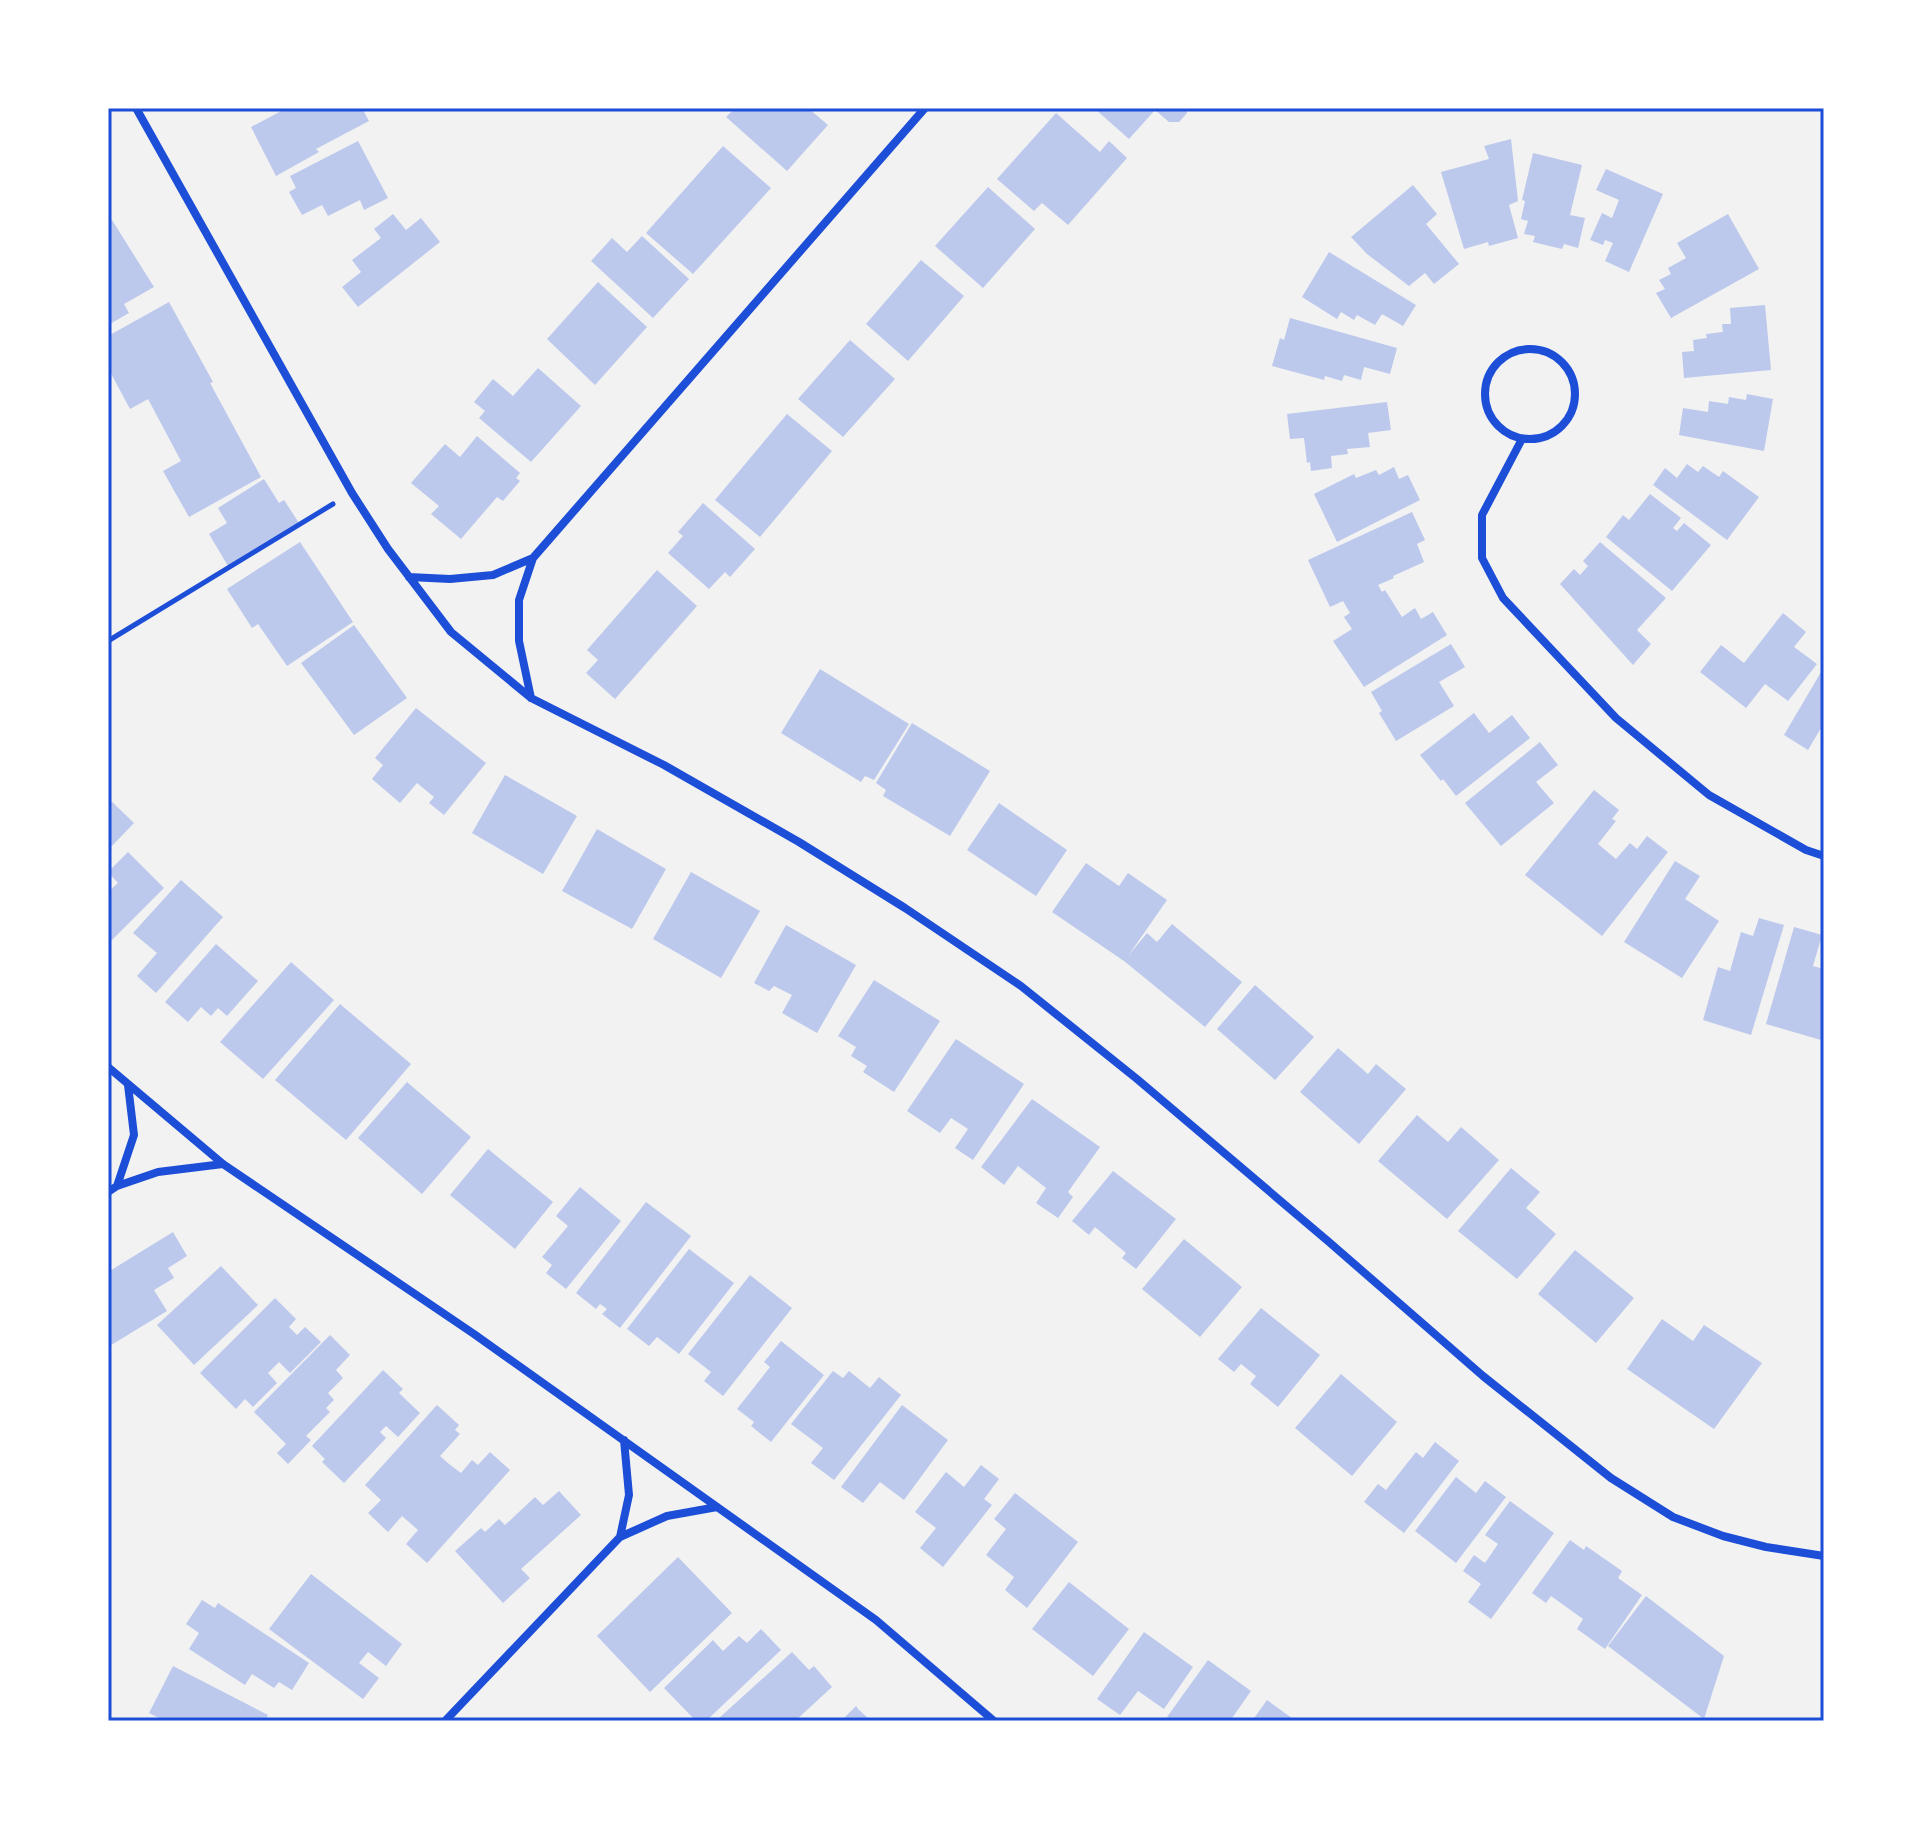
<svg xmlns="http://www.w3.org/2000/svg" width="1932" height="1829" viewBox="0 0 1932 1829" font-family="Rubik,sans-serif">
<rect width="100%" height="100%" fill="#f2f2f2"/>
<!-- building -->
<path fill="#bdc9ec" d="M287,108H362L369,121L316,149L319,152L276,176L251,127Z
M735,108H808L828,125L787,171L726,117Z
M1094,108H1187V113L1179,122H1169L1155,110L1129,139Z
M1056,113L1100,152L1109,141L1127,158L1068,225L1042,203L1034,211L997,179Z
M1511,139L1518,201L1509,205L1518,238L1489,246L1488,242L1464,249L1441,172L1489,159L1484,146Z
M358,141L388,198L364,210L360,200L328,216L322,205L302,215L289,192L296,188L290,176Z
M723,146L771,188L693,274L646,233Z
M1533,153L1582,165L1570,215L1585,218L1578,248L1564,244L1562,249L1533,242L1535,236L1524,234L1528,221L1521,219L1525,201L1522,200Z
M1606,169L1663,194L1629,272L1605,261L1613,243L1605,240L1603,245L1590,240L1602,213L1612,218L1619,200L1596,190Z
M1413,185L1437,214L1426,224L1459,264L1434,284L1425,273L1409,286L1367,254L1351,237Z
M988,187L1035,229L983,288L935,246Z
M393,214L406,230L421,218L440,242L358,307L342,287L361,272L352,260L381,238L374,229Z
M1728,214L1759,269L1671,318L1656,293L1665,289L1659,280L1671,274L1668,268L1686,258L1677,243Z
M112,220L154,287L124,304L129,313L108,325V222Z
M642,236L689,279L653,318L591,261L612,238L627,252Z
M1329,252L1416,305L1403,326L1382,314L1375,325L1357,315L1354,320L1341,312L1337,319L1302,297Z
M921,260L964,296L908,361L866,324Z
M598,282L647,327L595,385L547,339Z
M169,302L213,382L210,383L261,477L189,517L163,471L181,461L148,399L130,409L108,368V336Z
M1765,305L1771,370L1684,378L1682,352L1694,351L1693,340L1707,338L1706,334L1723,332L1722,324H1731L1730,308Z
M1290,318L1397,348L1390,374L1364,367L1361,380L1344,375L1342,381L1325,376L1324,380L1272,366L1280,338L1284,340Z
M850,340L895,379L843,437L798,399Z
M538,368L581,406L531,462L479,418L485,411L474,402L493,379L513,396Z
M1747,394L1773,399L1764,451L1679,435L1683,408L1708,412L1709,401L1728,404L1729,397L1746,400Z
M1387,402L1391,430L1368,433L1370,447L1347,449L1348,454L1331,456L1332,468L1311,471L1310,462L1307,463L1304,438L1290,439L1287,414Z
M787,414L832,451L760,537L715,500Z
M477,436L520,473L516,478L520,481L503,501L497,497L461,539L431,514L439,506L411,483L445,444L460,457Z
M1687,464L1698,472L1703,466L1719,477L1723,471L1759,497L1727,540L1653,485L1665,468L1677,478Z
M1394,467L1399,479L1408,475L1420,500L1337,542L1314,494L1354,474L1356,478L1376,470L1379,475Z
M264,479L279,503L284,500L299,523L228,566L209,534L227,523L218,508Z
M1650,494L1681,518L1673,528L1677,531L1684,523L1711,545L1672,591L1606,537L1623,515L1629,520Z
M703,503L755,549L730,577L725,572L709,589L668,553L683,536L678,532Z
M1412,512L1425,540L1417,544L1424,562L1393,576L1394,578L1378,585L1382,592L1385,590L1402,617L1415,608L1421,619L1433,612L1447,635L1364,687L1333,641L1352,629L1344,617L1350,613L1343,601L1330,607L1308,560Z
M300,542L353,622L287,666L258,624L252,628L227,589Z
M1600,542L1666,598L1637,630L1651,644L1633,665L1560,584L1574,569L1580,575L1588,566L1583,561Z
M657,570L697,606L615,699L586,673L598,660L587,650Z
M1783,613L1806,632L1794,647L1817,664L1788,701L1765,684L1746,708L1700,672L1721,645L1744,663Z
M354,625L407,698L354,735L301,663Z
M1451,644L1465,667L1439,682L1454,706L1396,741L1379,713L1382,711L1371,692Z
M1824,667V723L1808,750L1784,735Z
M820,669L909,724L874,780L865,776L861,782L781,733Z
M416,708L486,763L444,815L429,803L434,797L417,783L400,803L372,779L383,765L375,758Z
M1474,713L1489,733L1512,715L1530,738L1456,796L1443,779L1441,781L1420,755Z
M912,723L990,771L950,836L883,796L886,790L876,783Z
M1540,742L1558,765L1536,782L1554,803L1501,846L1465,803Z
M505,775L577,816L543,874L472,833Z
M1594,790L1619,810L1612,819L1616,821L1598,844L1616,859L1630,843L1637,849L1647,836L1668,852L1602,936L1525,875Z
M108,798L134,823L110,848L112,850L108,855Z
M999,803L1067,850L1036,896L967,850Z
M597,829L666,869L632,929L562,891Z
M128,852L164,888L108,944V892L118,883L108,872Z
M1675,861L1700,876L1685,899L1719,921L1682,978L1624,942Z
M1086,863L1119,886L1128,873L1167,900L1128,956L1147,933L1157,942L1172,924L1242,982L1205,1027L1124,961L1052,912Z
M691,872L760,911L721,978L653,939Z
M181,880L223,917L156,993L137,976L157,953L133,933Z
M1759,918L1784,925L1751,1035L1703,1020L1718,967L1730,971L1741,932L1753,936Z
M786,925L856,965L817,1033L782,1013L792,995L774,986L769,991L754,983Z
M1794,927L1822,935L1813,966L1824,969V1031L1821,1040L1766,1024Z
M216,944L258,981L227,1016L218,1008L211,1016L201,1007L188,1022L165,1002Z
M291,962L334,1000L263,1079L220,1042Z
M874,980L940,1021L894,1092L863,1072L867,1066L851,1056L856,1047L838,1036Z
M1255,985L1314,1037L1275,1080L1217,1029Z
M340,1004L411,1064L346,1140L275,1080Z
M956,1039L1024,1084L973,1160L955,1148L968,1129L951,1118L940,1133L907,1111Z
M1338,1048L1368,1074L1376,1064L1406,1089L1359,1144L1300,1092Z
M407,1082L471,1137L422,1194L358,1138Z
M1032,1099L1100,1147L1068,1192L1073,1197L1058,1218L1036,1203L1046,1188L1018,1166L1004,1185L981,1167Z
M1417,1115L1448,1142L1461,1127L1499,1160L1447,1219L1378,1161Z
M488,1149L553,1202L515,1249L450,1195Z
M1511,1168L1540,1192L1526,1208L1556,1234L1517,1279L1458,1231Z
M1113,1171L1176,1219L1136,1269L1122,1258L1126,1253L1095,1227L1089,1235L1072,1221Z
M580,1187L621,1221L566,1289L546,1273L552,1265L542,1257L568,1226L556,1216Z
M646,1202L691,1236L620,1328L602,1314L607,1309L600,1304L596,1309L576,1293Z
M173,1232L187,1256L168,1268L174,1278L154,1290L167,1311L108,1347V1272Z
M1184,1239L1242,1287L1200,1337L1142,1289Z
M689,1249L734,1283L679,1354L657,1337L649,1346L627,1329Z
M1575,1250L1634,1298L1596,1343L1538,1294Z
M221,1266L258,1305L194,1365L157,1325Z
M750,1275L792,1308L723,1396L704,1381L711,1372L688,1354Z
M275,1298L296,1319L289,1327L297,1335L305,1327L321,1342L290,1373L279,1362L268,1373L277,1383L253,1407L245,1399L236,1409L200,1373Z
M1261,1308L1320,1355L1278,1407L1250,1384L1256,1376L1241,1364L1234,1372L1218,1359Z
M1662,1319L1693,1341L1704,1325L1762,1363L1714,1429L1627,1369Z
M330,1335L350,1355L336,1370L343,1378L328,1393L334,1400L326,1408L330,1412L306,1436L311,1440L288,1464L277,1453L286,1444L254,1412Z
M781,1341L824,1375L771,1442L751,1426L754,1422L737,1409L770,1367L764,1362Z
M383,1370L403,1389L399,1393L420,1413L398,1437L386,1426L380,1432L386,1438L344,1483L322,1462L325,1459L312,1446Z
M833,1371L843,1378L849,1371L870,1388L879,1377L901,1395L834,1480L811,1463L823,1448L791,1424Z
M1341,1374L1397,1422L1352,1476L1295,1428Z
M437,1405L459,1425L455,1430L460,1434L440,1456L449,1464L461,1473L472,1460L478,1465L490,1452L510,1470L427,1563L406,1544L418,1530L402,1516L388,1532L368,1513L381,1500L365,1485Z
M902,1405L948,1440L904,1500L880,1482L863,1503L841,1487Z
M1435,1442L1459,1461L1404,1533L1364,1502L1378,1484L1386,1490L1416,1452L1423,1458Z
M981,1465L999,1479L984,1499L992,1505L943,1567L920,1548L936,1528L915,1512L946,1472L964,1487Z
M1456,1477L1476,1493L1485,1481L1506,1497L1456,1563L1415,1531Z
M559,1491L581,1515L521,1569L530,1578L503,1603L455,1551L481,1528L485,1532L499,1519L505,1525L535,1497L543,1505Z
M1015,1493L1078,1542L1027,1608L1005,1590L1014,1577L986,1555L1006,1529L994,1519Z
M1510,1501L1554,1533L1491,1619L1468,1602L1481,1584L1463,1571L1474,1555L1485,1563L1498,1544L1485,1535Z
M1570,1540L1584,1550L1586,1546L1622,1571L1618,1578L1642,1595L1605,1649L1577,1629L1583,1619L1551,1596L1546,1603L1532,1593Z
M678,1557L732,1613L650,1692L597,1636Z
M311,1574L402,1644L386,1666L368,1652L359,1663L379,1678L363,1699L269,1629Z
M1069,1582L1129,1629L1093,1676L1032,1629Z
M1646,1596L1724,1656L1704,1719L1608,1646Z
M202,1600L215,1608L218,1603L309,1663L292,1690L279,1682L274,1688L252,1674L245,1685L189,1649L199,1633L186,1624Z
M761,1629L781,1650L706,1721H696L664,1688L713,1640L723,1651L739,1636L747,1643Z
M1144,1632L1193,1667L1164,1709L1138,1691L1120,1715L1097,1699Z
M792,1652L809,1670L814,1666L832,1687L795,1721H720L718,1719Z
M1208,1660L1251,1691L1230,1721H1173L1167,1717Z
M173,1666L268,1715L265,1721H165L149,1713Z
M1267,1700L1296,1721H1252Z
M856,1706L858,1709L871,1721H841Z"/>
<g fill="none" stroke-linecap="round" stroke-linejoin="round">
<!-- path -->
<path stroke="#1d4ed8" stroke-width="5" d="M108,641L333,504"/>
<!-- minor -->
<path stroke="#1d4ed8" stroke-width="8" d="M136,108L352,493L388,549L451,632L531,698L664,765L799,842L905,908L1021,986L1137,1079L1329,1242L1483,1376L1611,1478L1673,1517L1723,1536L1766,1547L1824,1556
M1485 394a45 45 0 1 1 90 0a45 45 0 1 1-90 0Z
M1522,439L1482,515V558L1503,598L1616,718L1709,795L1806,850L1824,856
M409,577L450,579L493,575L533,558
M531,698L519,641V600L533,558L925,108
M108,1067L223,1164L474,1334L876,1620L994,1721
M117,1186L158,1172L223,1164
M108,1192L117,1186L134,1135L128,1085
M620,1537L667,1516L717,1507
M445,1721L620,1537L629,1495L624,1440"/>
</g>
<!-- border -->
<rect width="1932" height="1829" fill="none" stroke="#ffffff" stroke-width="220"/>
<rect x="110" y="110" width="1712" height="1609" fill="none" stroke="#1d4ed8" stroke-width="3"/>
</svg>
